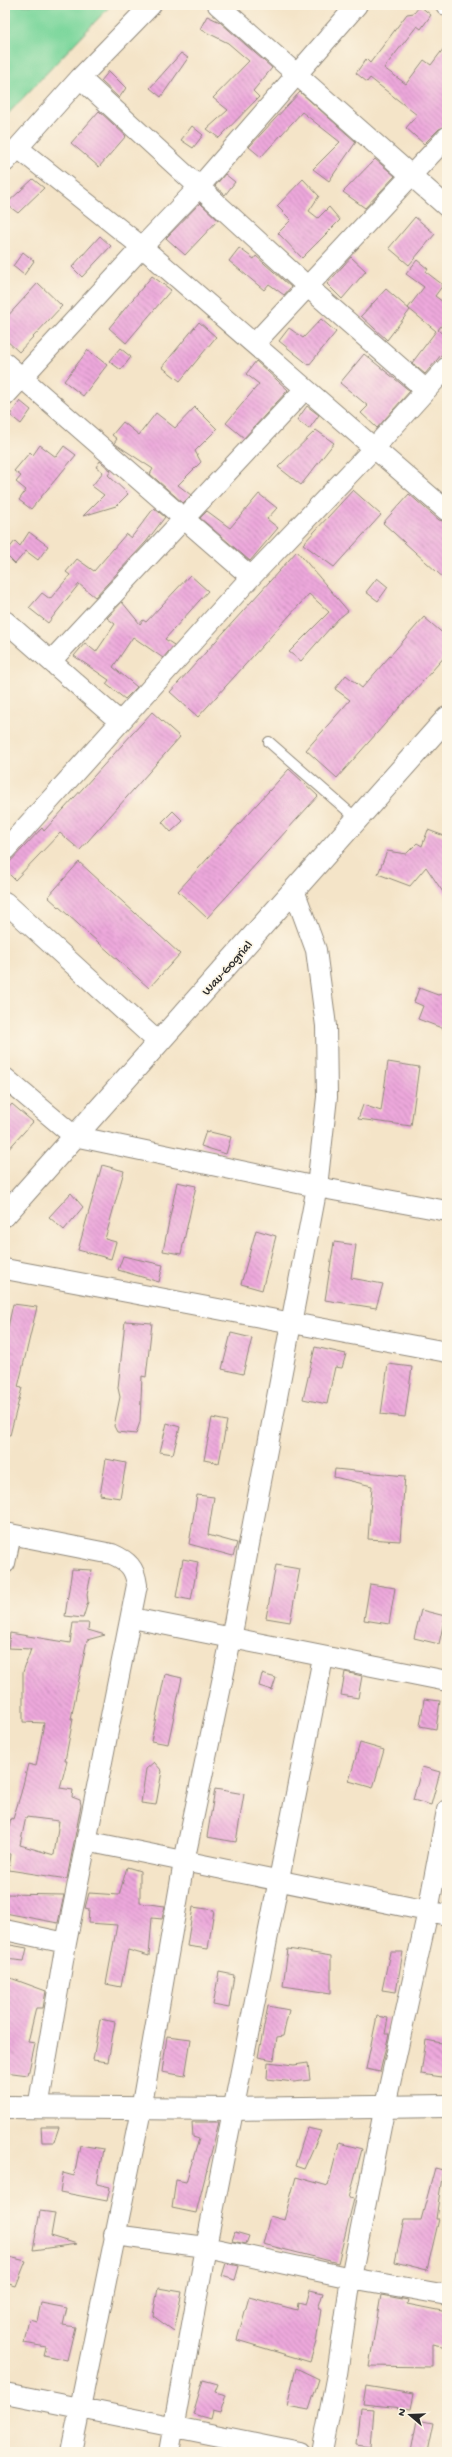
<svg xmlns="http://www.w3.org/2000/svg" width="452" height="2457" viewBox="0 0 452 2457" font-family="'Gochi Hand',sans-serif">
<defs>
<pattern id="building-back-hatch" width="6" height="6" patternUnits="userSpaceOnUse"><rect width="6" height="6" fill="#eda8dc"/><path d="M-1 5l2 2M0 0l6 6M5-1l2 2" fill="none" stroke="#c089b3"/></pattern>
</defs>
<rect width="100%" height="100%" fill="#fcf5e5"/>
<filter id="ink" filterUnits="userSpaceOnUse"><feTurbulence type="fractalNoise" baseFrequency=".025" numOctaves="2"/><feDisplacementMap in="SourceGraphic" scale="8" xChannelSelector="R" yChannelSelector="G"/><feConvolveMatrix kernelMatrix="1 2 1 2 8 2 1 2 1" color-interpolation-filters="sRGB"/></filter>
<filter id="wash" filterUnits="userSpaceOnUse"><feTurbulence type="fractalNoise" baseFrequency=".012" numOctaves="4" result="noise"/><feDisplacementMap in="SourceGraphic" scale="16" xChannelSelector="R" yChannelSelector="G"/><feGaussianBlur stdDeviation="0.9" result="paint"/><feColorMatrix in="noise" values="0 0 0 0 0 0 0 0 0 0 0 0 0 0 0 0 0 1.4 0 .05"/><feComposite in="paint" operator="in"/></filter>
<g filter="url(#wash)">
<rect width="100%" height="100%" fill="#f4e4c8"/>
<!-- green -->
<path fill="#7dd79d" stroke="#548164" d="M5,5H111L5,117Z"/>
<g id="blocks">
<!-- building -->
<path fill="url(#building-back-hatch)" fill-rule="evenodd" d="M420,6L431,15L421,29L417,26L384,68L406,84L424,60L431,65L447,44V126L439,129L424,144L406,128L417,115L370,78L367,82L356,73L366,59L370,63L407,14L414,13Z
M207,16L220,22L272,68L253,91L259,97L219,138L207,129L228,110L213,98L249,61L228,43L200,29Z
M181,53L188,58L161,97L150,88Z
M109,71L126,88L119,98L101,81Z
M300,92L356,142L329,181L313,169L340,142L302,112L261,157L249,147Z
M99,111L126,136L99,167L71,143Z
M192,126L203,135L193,148L181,140Z
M375,159L395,176L365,208L343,192Z
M225,174L235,182L225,195L215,186Z
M33,179L44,188L18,213L6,204Z
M303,179L319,196L309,211L318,218L329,207L340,220L302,258L278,233L291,220L277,206Z
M200,203L218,220L185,255L166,238Z
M415,217L435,234L409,265L389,248Z
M100,236L111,246L82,277L72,267Z
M239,248L254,259L256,256L291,287L284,295L269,284L264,290L229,261Z
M23,252L34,261L24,275L13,266Z
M351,257L366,271L342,299L327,284Z
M417,260L428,269L426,272L443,285L435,296L447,305V318L438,330L447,338V348L425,374L412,363L436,331L408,308L424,287L406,274Z
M152,276L171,290L126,343L109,328Z
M38,283L62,306L19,352L5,339V319Z
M386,289L410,310L387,340L361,316Z
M321,319L336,332L309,365L279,341L289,328L303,338Z
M199,322L216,337L180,381L162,367Z
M120,348L131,357L121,370L109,361Z
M88,350L107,365L83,396L64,381Z
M364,354L410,391L377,428L361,413L368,406L340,383Z
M256,361L288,390L244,438L226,423L259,384L246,374Z
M20,401L31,410L21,424L10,415Z
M307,406L319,415L309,429L297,420Z
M195,407L217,429L195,451L201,462L178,485L191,495L183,503L150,474L153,469L114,443L117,439L112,435L123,422L139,435L156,413L175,428Z
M316,430L334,443L301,485L278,467Z
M40,445L56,457L64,446L76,455L31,509L19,500L26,490L16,482L21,476L14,471L30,452L33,455Z
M100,461L111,471L108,475L128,494L116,506L83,516L104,495L92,486L103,472L96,467Z
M353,490L381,515L334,567L303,544Z
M259,494L277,508L267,519L278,528L250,561L200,518L207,511L230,528Z
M409,494L439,520L447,522V581L383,523Z
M154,508L165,517L146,542L95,597L79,584L48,623L29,608L42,593L50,599L70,575L66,572L77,559L94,571L126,534L131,538Z
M29,532L48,546L38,560L26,551L15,564L5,554L15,541L20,546Z
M297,551L348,611L338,619L301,661L289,652L329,612L309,594L198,717L170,692Z
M190,575L208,591L165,639L174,645L163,658L133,637L113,667L137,687L125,699L106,684L109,680L74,656L85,643L96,652L115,624L107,618L122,602L140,624L143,620L146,622Z
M377,578L388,587L378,601L366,592Z
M424,617L447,637V654L337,778L306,750L350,700L335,689L346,675L362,688Z
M152,712L180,737L80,850L60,833L15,880L5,870V867L42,828L44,831Z
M289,769L318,796L207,918L178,891Z
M173,811L183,821L171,832L162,822Z
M428,830L447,837V898L426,867L410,886L378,874L387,851L406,854L417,843L422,846Z
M79,862L180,954L149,988L48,897Z
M419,988L438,995L444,993L447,1004V1030L418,1019L423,1006L414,1002Z
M388,1062L419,1067L411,1126L358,1119L363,1105L381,1111Z
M12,1104L33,1122L5,1153V1112Z
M206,1131L231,1137L226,1154L201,1146Z
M102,1165L124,1171L105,1239L116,1242L111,1259L78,1250Z
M177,1182L196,1186L181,1254L163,1251Z
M71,1193L83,1207L64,1230L49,1217Z
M256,1230L276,1236L262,1290L241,1284Z
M334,1242L356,1245L351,1278L383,1284L376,1308L325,1300Z
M123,1256L163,1265L159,1282L118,1270Z
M13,1304L37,1307L18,1387L22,1388L10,1435L5,1434V1341Z
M125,1321L152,1323L146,1377L142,1376L140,1422L136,1434L117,1432L114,1426L120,1397L118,1388Z
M231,1333L252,1338L243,1374L222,1369Z
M315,1347L346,1354L342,1368L335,1367L327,1404L303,1399Z
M388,1364L412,1367L405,1417L381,1414Z
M212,1418L227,1421L219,1463L204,1460Z
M167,1423L180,1427L173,1454L160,1452Z
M106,1459L126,1463L120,1498L100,1495Z
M335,1469L405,1476L400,1541L368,1539L372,1486L334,1477Z
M197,1495L214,1497L208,1535L237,1543L233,1556L189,1544Z
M183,1559L198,1562L191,1600L176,1597Z
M276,1565L300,1569L290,1622L266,1618Z
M72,1569L92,1570L87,1594L88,1602L83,1618L65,1616Z
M370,1584L395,1588L389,1624L364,1620Z
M421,1610L445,1616L439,1644L414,1638Z
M73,1623H89L88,1630L105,1635L87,1640L71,1719H73L65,1761H67L60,1788L73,1790L72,1797L80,1800L81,1805L67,1879L9,1870L11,1854L5,1853V1843L11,1818L13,1819L21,1793L28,1764L36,1766L44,1723L23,1722V1672L31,1649L8,1648L10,1633L70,1643ZM26,1817L59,1821L54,1855L20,1845Z
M345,1672L362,1676L358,1698L341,1695Z
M165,1674L182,1678L168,1744L151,1741Z
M262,1674L276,1678L272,1690L259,1686Z
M424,1699L440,1701L436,1729L420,1726Z
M360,1743L384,1750L373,1788L349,1781Z
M154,1762L162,1771L156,1805L141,1803L146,1769Z
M422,1767L440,1772L431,1805L413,1800Z
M215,1789L244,1794L236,1842L207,1837Z
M127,1867L140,1871V1903L165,1906L162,1919L152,1918L149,1956L128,1950L121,1987L106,1984L117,1925L88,1923L89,1909L85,1908L89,1893L119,1895Z
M5,1894L64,1895L58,1923L5,1913Z
M193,1907L214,1910L208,1949L187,1946Z
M5,1944L27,1948L24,1961L5,1959Z
M288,1949L331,1956V1993L283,1986Z
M390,1952H403L396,1992L382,1990Z
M219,1972L234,1975L229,2008L213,2005Z
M5,1976L46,1991L43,2008H36L28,2042L35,2043L28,2075L5,2072Z
M268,2006L289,2010L283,2036L277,2037L274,2060L258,2057Z
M377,2016L388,2018L385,2034H389L380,2072L366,2069Z
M100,2019L115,2022L108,2062L93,2060Z
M167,2036L191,2039L185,2076L162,2072Z
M426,2040L447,2044L442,2077L421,2074Z
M268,2062L294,2065L308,2063L310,2080L294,2082L267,2079Z
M192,2122H219L196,2213L172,2208L176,2180L186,2182L199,2139L193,2137Z
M41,2127H59L54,2142H42Z
M307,2128L321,2131L304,2169L295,2166Z
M339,2143L362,2149L349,2198L354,2199L338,2263L263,2244L270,2216L284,2220L296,2177L328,2186Z
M80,2145L103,2149L97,2184L110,2187L107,2201L60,2192L63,2173L74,2176Z
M435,2168L443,2170L436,2219H439L427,2270L395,2262L404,2220H421Z
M40,2211L55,2213L51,2236L77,2244L33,2250Z
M235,2232L249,2236L246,2244L232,2241Z
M5,2256L26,2261L16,2286L5,2283Z
M226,2263L239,2266L235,2280L222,2276Z
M158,2288L182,2292L174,2331L153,2316Z
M310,2290L323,2293L318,2309H321L316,2342L310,2362L237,2340L249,2297L297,2310L298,2303L306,2305Z
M381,2295L408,2300L407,2304L447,2312L444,2324H447V2347L432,2344V2367L369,2366Z
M41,2303L67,2308L63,2325L75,2327L67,2360L44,2355L46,2347L24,2343L29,2319L37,2321Z
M296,2368L319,2379L309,2410L287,2406Z
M203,2380L218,2384L215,2392L226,2395L220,2413L212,2411L210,2419L193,2414Z
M366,2386L414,2394L411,2409L363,2404Z
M360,2408L374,2409L371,2447L356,2445Z
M417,2420L433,2423L427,2452H411Z"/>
</g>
</g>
<g filter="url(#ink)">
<use href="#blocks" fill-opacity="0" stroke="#90887a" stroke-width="1"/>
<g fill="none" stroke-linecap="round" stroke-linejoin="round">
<defs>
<path id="lane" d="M269,742L357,819"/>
<path id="street" d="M218,5L447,207
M357,5L200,186L142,247L374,448L447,367
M446,5L447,6
M80,78L308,287L426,390
M5,162L80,78L151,5
M254,344L447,137
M5,363L251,577
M5,396L142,247L18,148
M5,621L120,722
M51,661L305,389
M5,850L251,577L374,448L447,511
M5,902L158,1042
M5,1078L74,1136L317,1187L447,1211
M5,1269L447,1352
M5,1533L112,1554C128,1561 135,1568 137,1585L66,1943L38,2108
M5,1563L11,1534
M132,1618L447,1681
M86,1841L447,1915
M5,1930L66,1943
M114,2235L206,2247L351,2278L447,2295
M5,2393L300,2452
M71,2452L141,2110L184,1862L231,1639L317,1187L327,1097L326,1026L316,950L294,890
M169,2452L206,2247L323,1658
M322,2452L337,2374L351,2278L385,2106L428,1911L447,1810"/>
<path id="secondary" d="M5,2107L233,2109L447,2106"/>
<path id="primary" d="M5,1215L447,718"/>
</defs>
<!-- lane casing -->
<use href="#lane" stroke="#90887a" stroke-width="12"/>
<!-- street casing -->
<use href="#street" stroke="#90887a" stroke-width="22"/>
<!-- secondary casing -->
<use href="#secondary" stroke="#90887a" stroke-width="24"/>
<!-- primary casing -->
<use href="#primary" stroke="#90887a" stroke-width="24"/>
<!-- lane -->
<use href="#lane" stroke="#fff" stroke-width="10"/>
<!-- street -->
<use href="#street" stroke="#fff" stroke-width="20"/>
<!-- secondary -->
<use href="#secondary" stroke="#fff" stroke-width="22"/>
<!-- primary -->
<use href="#primary" stroke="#fff" stroke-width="22"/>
</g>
</g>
<g text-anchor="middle" stroke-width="3.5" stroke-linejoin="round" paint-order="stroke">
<!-- street labels -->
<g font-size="13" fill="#2b2b2b" stroke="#fcf5e5">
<text transform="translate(226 967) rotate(-48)" y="5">Wau-Gogrial</text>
</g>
</g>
<!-- margin -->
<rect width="452" height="2457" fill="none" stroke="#fcf5e5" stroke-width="20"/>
<!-- north arrow -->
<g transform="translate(410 2415) rotate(289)" stroke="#fcf5e5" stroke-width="3" paint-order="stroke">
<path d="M0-3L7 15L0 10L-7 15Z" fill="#2b2b2b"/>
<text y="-6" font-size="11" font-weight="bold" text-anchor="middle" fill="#2b2b2b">N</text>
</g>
</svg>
